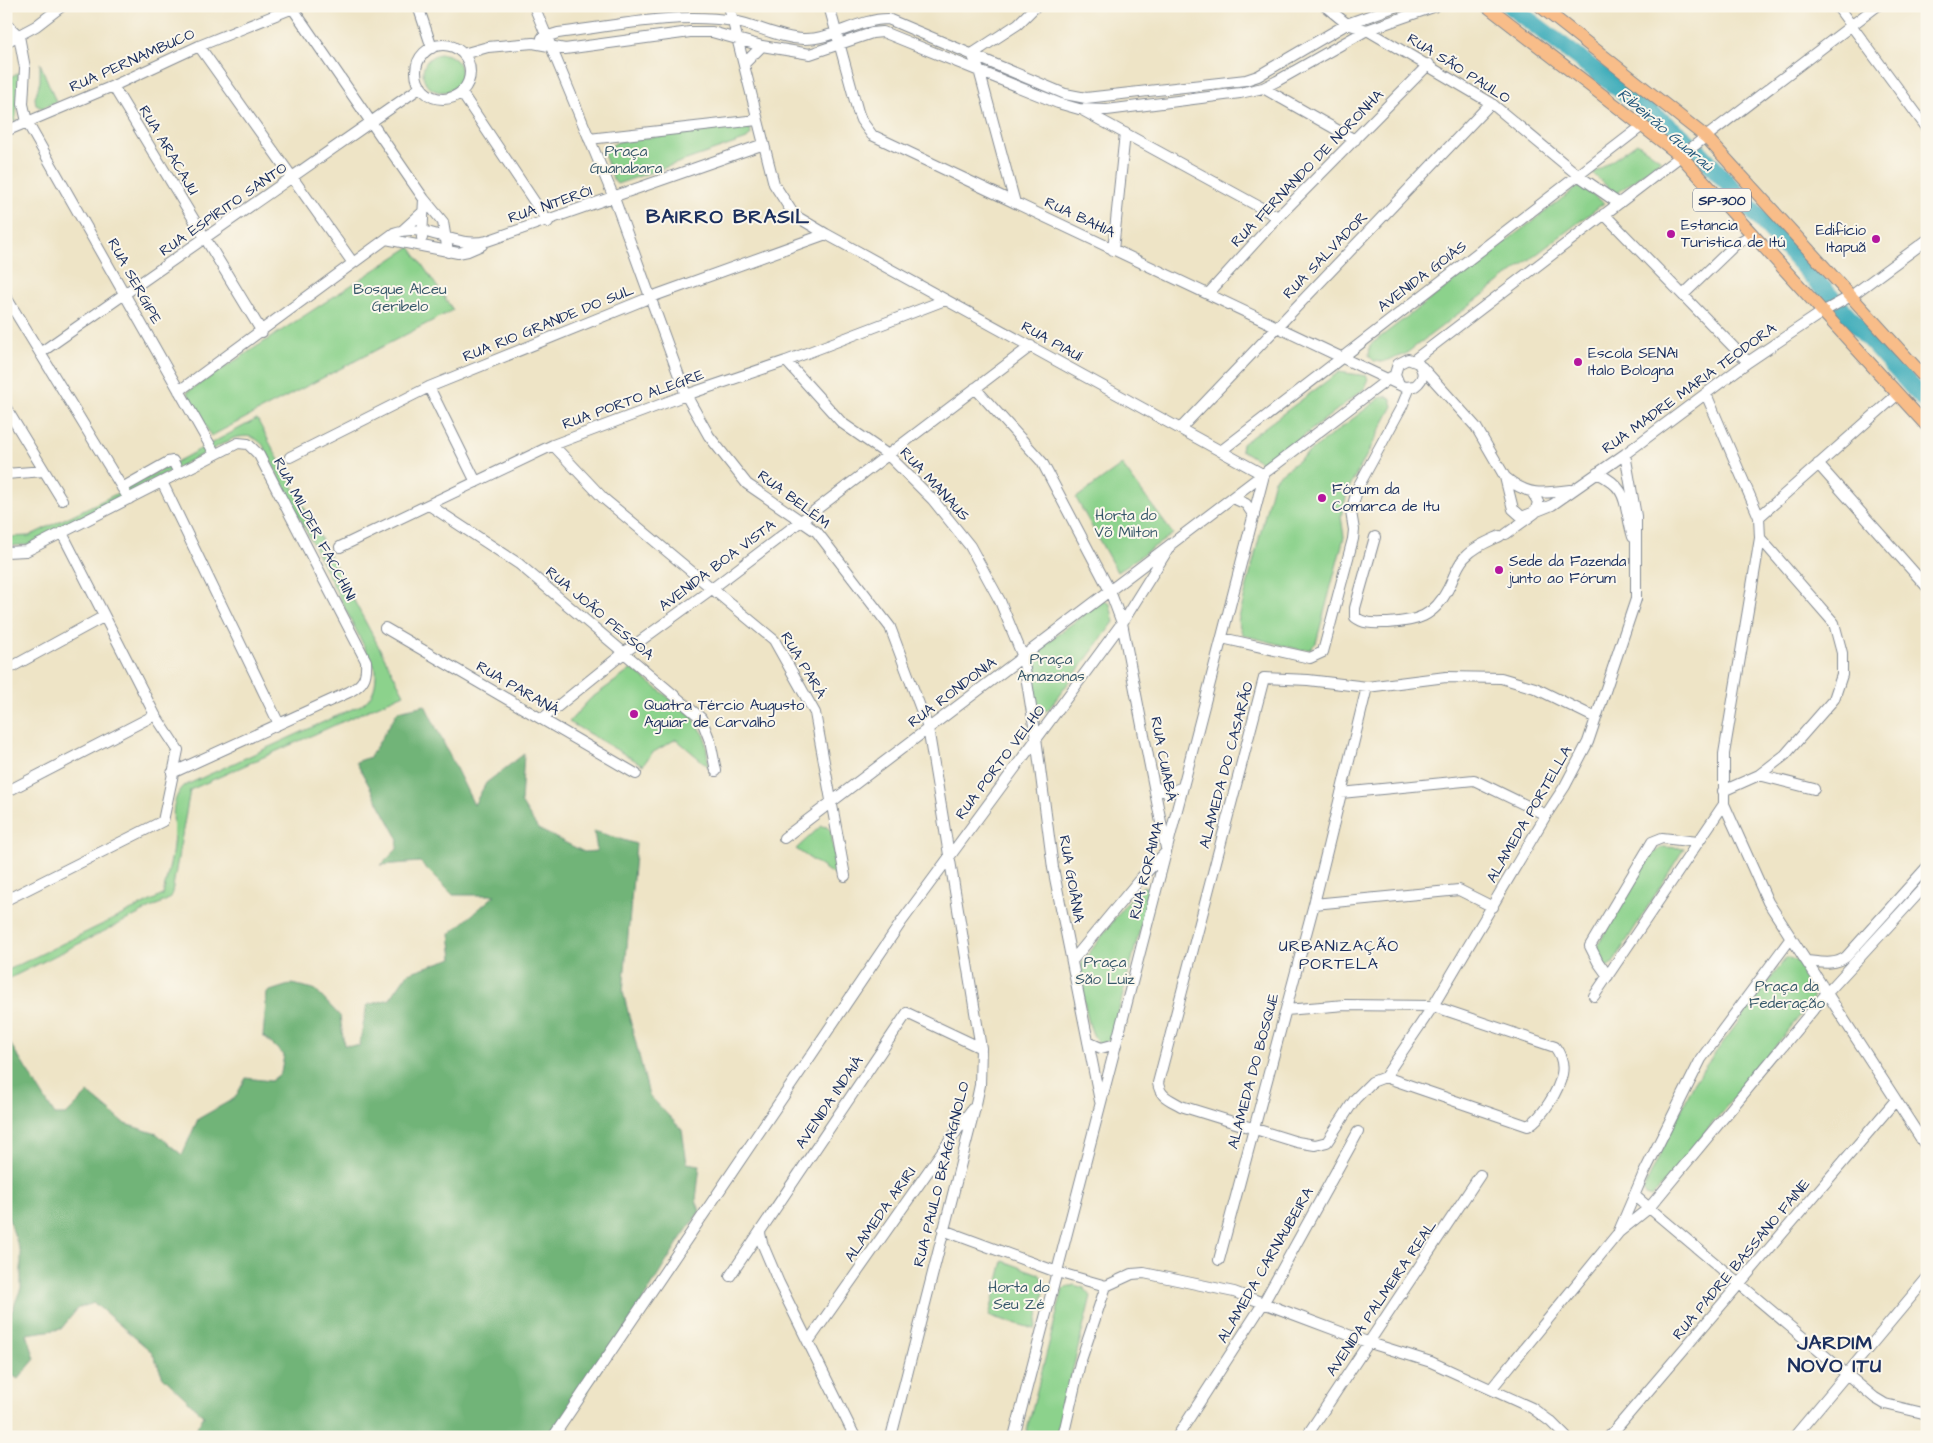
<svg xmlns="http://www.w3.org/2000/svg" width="1933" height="1443" viewBox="0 0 1933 1443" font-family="'Architects Daughter',sans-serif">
<rect width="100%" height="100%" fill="#fbf7ec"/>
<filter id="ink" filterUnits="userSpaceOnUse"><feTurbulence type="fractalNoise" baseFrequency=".02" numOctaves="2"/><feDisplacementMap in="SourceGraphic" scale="10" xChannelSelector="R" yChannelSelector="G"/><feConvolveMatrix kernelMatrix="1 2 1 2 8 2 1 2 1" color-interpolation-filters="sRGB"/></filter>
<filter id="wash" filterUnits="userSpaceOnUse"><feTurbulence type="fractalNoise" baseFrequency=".0096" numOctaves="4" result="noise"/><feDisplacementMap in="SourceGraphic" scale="20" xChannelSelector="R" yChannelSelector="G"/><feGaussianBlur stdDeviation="1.12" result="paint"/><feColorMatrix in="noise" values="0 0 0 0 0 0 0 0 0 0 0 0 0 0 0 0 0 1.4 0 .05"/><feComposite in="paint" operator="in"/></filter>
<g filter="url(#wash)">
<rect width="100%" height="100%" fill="#eee4c6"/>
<!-- green -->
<path fill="#8cd28c" stroke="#548075" d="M423 73a19 19 0 1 1 38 0a19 19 0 1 1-38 0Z
M40,63L56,102L42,108L36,105L35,98L40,81Z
M22,71L15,123L6,109V79Z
M743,126L750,128L751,134L747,139L617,184L613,179L603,151L619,141Z
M1637,143L1661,160L1616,194L1593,174Z
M1580,185L1604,203L1404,355L1382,362L1374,361L1369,356L1370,345Z
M410,247L453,310L211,436L187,392Z
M1339,372L1367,376L1368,381L1365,388L1269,463L1261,462L1241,450L1242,444Z
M1386,396L1391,399L1393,406L1348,490L1341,516L1344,537L1316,643L1310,649L1301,650L1243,635L1238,622L1274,479L1380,398Z
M257,419L404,694L190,790L171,898L6,980V971L163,895C166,878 172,861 173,845C176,823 167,804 184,786L363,704C375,694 376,685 376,670L263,445C253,435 248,435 234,438L27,545L6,546V537L29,536L114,495Z
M1122,465L1173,534L1117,572L1076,498Z
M1103,600L1110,604L1114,622L1048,710L1041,711L1034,706L1027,658Z
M632,669L691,715L705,736L709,767L676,739L652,753L643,765L569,722L590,699Z
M821,826L827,827L831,831L837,877L796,849Z
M1663,847L1684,848L1613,963L1605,968L1595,950L1649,856Z
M1143,886L1146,887L1149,894L1111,1040L1100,1044C1086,1034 1081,981 1081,964L1125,905Z
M1786,958C1803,957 1817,986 1812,1001L1661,1187L1651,1197L1645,1195L1643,1190L1696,1079Z
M1003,1261L1039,1274L1046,1284L1035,1329L989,1316Z
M1074,1285L1084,1288L1091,1296L1056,1437H1025L1063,1289Z"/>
<!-- forest -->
<path fill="#71b478" stroke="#46726b" d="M425,705L474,805L486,783L524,754L521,802L538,829L584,852L597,851L594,831L636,844L623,992L649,1095L682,1130L687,1163L700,1165L696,1200L700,1211L681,1238L559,1437H190L204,1416L163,1377L152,1352L94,1303L78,1308L61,1329L27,1334L35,1359L18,1379L10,1374L6,1363V1326L21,1288V1254L6,1211V1037L55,1115H66L88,1093L125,1124L157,1134L182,1155L198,1119L235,1098L246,1078L271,1081L281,1073L284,1055L263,1036L267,992L292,984L314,989L340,1016L344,1045L359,1046L367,1005L390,999L408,973L453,958L450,934L495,895H453L420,862L381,865L397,849L398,838L356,762L370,757L398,711Z"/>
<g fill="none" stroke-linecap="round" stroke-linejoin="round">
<!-- river -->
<path stroke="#3babb9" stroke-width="18" d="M1510,6L1680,135L1702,155L1927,403"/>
</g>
</g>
<g filter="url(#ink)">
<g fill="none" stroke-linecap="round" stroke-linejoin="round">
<defs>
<path id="minor" d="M291,6L424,199L443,222L448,252
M418,6L432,48
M534,6L614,198L686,395L709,436L747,484L817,532L890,627L928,728L981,1048L980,1085L976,1104L891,1437
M729,6L774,184L794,215L826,234L1264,475L1014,1437
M829,6L858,112L861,120L872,135L1404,387L1415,386C1424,379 1425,372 1418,363L1408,359L1398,364L1395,374L1399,384
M1325,6L1347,24L1367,30L1491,103L1579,176L1618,203
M1837,6L1927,128
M6,24L19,36L25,68L23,104L27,122L215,454
M542,38L558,33C613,26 678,12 733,21C757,25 778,38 803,39C832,40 858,19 888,19L1065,94L1086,98L1246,80L1258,76L1347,24L1397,6
M6,42L36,26L62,6
M416 72a27 27 0 1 1 54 0a27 27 0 1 1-54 0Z
M199,46L353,263
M463,54L488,47L533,43L565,49L690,32H712L762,46L810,54L872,33L883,32L1058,103L1079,109L1107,110L1240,93L1263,88L1277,81L1367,30L1436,6
M745,63L762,46
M113,86L262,332
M1263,88L1355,140
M461,92L548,222
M1084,111L1278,217
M6,131L113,86L199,46L298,6
M589,139L757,120
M1015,203L979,70L972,54L1018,24L1036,6
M1604,214L1748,362
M403,230L424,211
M422,238L424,199
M386,239L458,253L468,251L482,245
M1113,250L1125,133
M1208,294L1278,217L1429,64
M1683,295L1736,244L1753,234
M6,297L129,499
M40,353L421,87
M1414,360L1877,6
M786,361L842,423L888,455L933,500L970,546L1000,601L1023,657L1036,738L1053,868L1100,1101
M1422,367L1476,427L1505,477L1513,509L1522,517L1552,505L1625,454L1748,362L1824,311L1851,296L1927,240
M429,387L476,482
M975,388L1042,462L1110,591L1122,623L1166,848
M179,391L394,233C427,221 452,249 487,241L764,144
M1706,394L1759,517L1760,538L1724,754V804L1768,902L1927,1148
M6,408L62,500
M1180,429L1491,103
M553,445L603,498L774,640L815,713L845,876
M1221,451L1642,126
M290,457L429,387L651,297L826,234
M1818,464L1927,587
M1597,473C1631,489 1623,505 1633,537
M6,474L44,471
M1505,477C1527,496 1542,494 1570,490
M162,482L279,724
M122,488L168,462L173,461L179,473
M1233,498L1246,504L1254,516
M429,505L519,564L701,718L710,741L716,771
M1759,517L1898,394
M1506,534L1535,513L1538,502L1532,492
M1375,537L1355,608V617C1365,625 1376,623 1388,623C1417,621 1434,617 1448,589C1454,578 1456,567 1464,558C1474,547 1487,542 1500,536
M340,547L553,445L686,395L786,361L945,300
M6,552L26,551L238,443L248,444L259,455L366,661C367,677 364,684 349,692L172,773
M385,628L636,774
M1222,638L1310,658L1323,652L1353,539L1354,530L1351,512L1358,487L1402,406L1410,387
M6,670L103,617
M542,719L625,652L713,588L1031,346
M1759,775L1814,789
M1155,787L1168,793L1183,787
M1723,791L1759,775L1785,755L1834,699L1842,675V653L1834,623L1760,538
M6,792L155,715
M1341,793L1474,780L1546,815
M784,838L1391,377
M6,900L163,821L178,750L155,715L62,533
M1314,904L1459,890L1493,907
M1072,961L1140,879L1166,852
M1806,961C1820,962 1834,966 1846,957L1927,867
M1608,976L1598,962L1590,946L1652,842L1662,838L1698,842
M1594,996L1724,804
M1286,1010L1345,1005L1433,1006L1555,1047C1561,1055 1564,1064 1562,1074C1559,1090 1542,1118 1528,1126L1385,1077L1372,1082L1355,1099L1327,1142L1315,1145L1297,1142L1181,1106C1169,1099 1160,1097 1158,1083L1264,678L1308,680L1367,687L1446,677L1501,678L1535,688L1596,718
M1088,1042L1101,1048L1116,1044
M1385,1077L1433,1006L1546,815L1565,786L1588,742L1636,599V516L1625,454
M1634,1195L1875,1398L1885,1404L1927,1414
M943,1230L1057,1272L1106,1286
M1619,1231L1643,1175L1701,1059L1791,938
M760,1233L762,1243L779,1283L855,1437
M1219,1260L1314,904L1367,687
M730,1276L907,1013L981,1048
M1106,1286L1132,1274L1144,1273L1234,1292L1370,1343L1431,1362L1532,1408L1551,1422L1566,1437
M808,1342L972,1109
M1492,1388L1619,1232L1649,1208L1827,993L1927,884
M553,1437L902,921L1122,623L1170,546
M1063,1437L1080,1363L1106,1286
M1177,1437L1264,1302L1358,1132
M1306,1437L1480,1175
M1609,1437L1895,1101
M1794,1437L1927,1278"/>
<path id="major" d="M1487,6L1681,156L1927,426
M1540,6L1706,137L1927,380"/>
</defs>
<!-- minor casing -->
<use href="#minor" stroke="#848a92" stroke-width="12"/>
<!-- major casing -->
<use href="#major" stroke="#848a92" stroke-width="14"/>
<!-- minor -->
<use href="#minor" stroke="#fff" stroke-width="10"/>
<!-- major -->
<use href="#major" stroke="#f8bd89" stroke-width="12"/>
</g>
</g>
<!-- markers -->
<g fill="#b5179e" stroke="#fbf7ec" stroke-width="2">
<circle cx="1671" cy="234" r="5"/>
<circle cx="1876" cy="239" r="5"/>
<circle cx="1578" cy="362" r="5"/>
<circle cx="1322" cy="498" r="5"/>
<circle cx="1499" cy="570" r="5"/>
<circle cx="634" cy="714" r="5"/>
</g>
<g text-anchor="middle" stroke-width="4" stroke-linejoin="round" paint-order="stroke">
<!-- shield labels -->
<rect fill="#fbf7ec" stroke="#5e6b89" stroke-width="1" x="1693" y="188.5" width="58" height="23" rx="4"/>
<g font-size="14" font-weight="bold" fill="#1b2f5e">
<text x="1722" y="205">SP-300</text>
</g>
<!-- street labels -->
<g font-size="15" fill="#1b2f5e" stroke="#fbf7ec">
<text transform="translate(132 60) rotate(-24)" y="5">RUA PERNAMBUCO</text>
<text transform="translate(1459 68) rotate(32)" y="5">RUA SÃO PAULO</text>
<text transform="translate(169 150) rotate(59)" y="5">RUA ARACAJU</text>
<text transform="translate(1307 168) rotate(-46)" y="5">RUA FERNANDO DE NORONHA</text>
<text transform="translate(550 204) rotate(-19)" y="5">RUA NITERÓI</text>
<text transform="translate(223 209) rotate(-35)" y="5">RUA ESPÍRITO SANTO</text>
<text transform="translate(1080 217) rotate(25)" y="5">RUA BAHIA</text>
<text transform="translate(1325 255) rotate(-46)" y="5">RUA SALVADOR</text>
<text transform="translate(1422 276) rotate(-37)" y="5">AVENIDA GOIÁS</text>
<text transform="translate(135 281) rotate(61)" y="5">RUA SERGIPE</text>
<text transform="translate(548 323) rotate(-22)" y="5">RUA RIO GRANDE DO SUL</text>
<text transform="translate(1052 341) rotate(29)" y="5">RUA PIAUÍ</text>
<text transform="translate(1689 388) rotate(-36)" y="5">RUA MADRE MARIA TEODORA</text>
<text transform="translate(633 399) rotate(-20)" y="5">RUA PORTO ALEGRE</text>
<text transform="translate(935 484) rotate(47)" y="5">RUA MANAUS</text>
<text transform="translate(794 499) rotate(37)" y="5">RUA BELÉM</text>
<text transform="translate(315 529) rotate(62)" y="5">RUA MILDER FACCHINI</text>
<text transform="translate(717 565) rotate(-37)" y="5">AVENIDA BOA VISTA</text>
<text transform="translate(600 613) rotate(40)" y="5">RUA JOÃO PESSOA</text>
<text transform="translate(804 665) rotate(59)" y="5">RUA PARÁ</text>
<text transform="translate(518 688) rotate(30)" y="5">RUA PARANÁ</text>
<text transform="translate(952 692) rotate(-37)" y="5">RUA RONDONIA</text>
<text transform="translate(1164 759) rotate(79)" y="5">RUA CUIABÁ</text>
<text transform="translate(1000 762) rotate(-53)" y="5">RUA PORTO VELHO</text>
<text transform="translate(1226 765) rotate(-75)" y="5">ALAMEDA DO CASARÃO</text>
<text transform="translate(1529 814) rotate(-60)" y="5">ALAMEDA PORTELLA</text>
<text transform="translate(1146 870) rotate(-76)" y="5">RUA RORAIMA</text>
<text transform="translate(1072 879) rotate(80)" y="5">RUA GOIÂNIA</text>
<text transform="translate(1253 1071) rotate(-75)" y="5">ALAMEDA DO BOSQUE</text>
<text transform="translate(829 1102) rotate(-56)" y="5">AVENIDA INDAIÁ</text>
<text transform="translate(941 1174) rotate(-76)" y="5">RUA PAULO BRAGAGNOLO</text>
<text transform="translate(880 1214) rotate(-55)" y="5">ALAMEDA ARIRI</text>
<text transform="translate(1741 1259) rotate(-50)" y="5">RUA PADRE BASSANO FAINE</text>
<text transform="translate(1265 1265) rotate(-60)" y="5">ALAMEDA CARNAUBEIRA</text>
<text transform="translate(1381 1298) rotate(-56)" y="5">AVENIDA PALMEIRA REAL</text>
</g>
<!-- park labels -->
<g font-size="15" fill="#37586a" stroke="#fbf7ec">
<text x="626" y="156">Praça<tspan x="626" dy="17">Guanabara</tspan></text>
<text x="400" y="294">Bosque Alceu<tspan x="400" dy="17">Geribelo</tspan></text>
<text x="1126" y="520">Horta do<tspan x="1126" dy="17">Võ Milton</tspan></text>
<text x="1051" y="664">Praça<tspan x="1051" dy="17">Amazonas</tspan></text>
<text x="1105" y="967">Praça<tspan x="1105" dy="17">São Luiz</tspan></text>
<text x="1787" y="991">Praça da<tspan x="1787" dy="17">Federação</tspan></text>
<text x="1019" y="1292">Horta do<tspan x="1019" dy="17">Seu Zé</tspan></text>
</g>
<!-- poi labels -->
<g font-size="15" fill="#1b2f5e" stroke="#fbf7ec" text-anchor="start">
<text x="1681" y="230">Estancia<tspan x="1681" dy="17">Turistica de Itú</tspan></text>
<text x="1866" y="235" text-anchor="end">Edifício<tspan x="1866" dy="17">Itapuã</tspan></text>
<text x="1588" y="358">Escola SENAI<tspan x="1588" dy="17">Italo Bologna</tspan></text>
<text x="1332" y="494">Fórum da<tspan x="1332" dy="17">Comarca de Itu</tspan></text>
<text x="1509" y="566">Sede da Fazenda<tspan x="1509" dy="17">junto ao Fórum</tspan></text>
<text x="644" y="710">Quatra Tércio Augusto<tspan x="644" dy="17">Aguiar de Carvalho</tspan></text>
</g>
<!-- water labels -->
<g font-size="16" font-style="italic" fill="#265a7e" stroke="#fbf7ec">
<text transform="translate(1666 129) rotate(40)" y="6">Ribeirão Guaraú</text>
</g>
<!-- neighbourhood labels -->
<g font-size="16" letter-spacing="1" fill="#1b2f5e" stroke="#fbf7ec">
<text x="1339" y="951">URBANIZAÇÃO<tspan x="1339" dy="18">PORTELA</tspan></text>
</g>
<!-- district labels -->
<g font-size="20" font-weight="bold" letter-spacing="1" fill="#1b2f5e" stroke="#fbf7ec">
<text x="728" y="223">BAIRRO BRASIL</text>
<text x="1835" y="1349">JARDIM<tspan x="1835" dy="23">NOVO ITU</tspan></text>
</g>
</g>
<!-- margin -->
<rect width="1933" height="1443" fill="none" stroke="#fbf7ec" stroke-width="25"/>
</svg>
